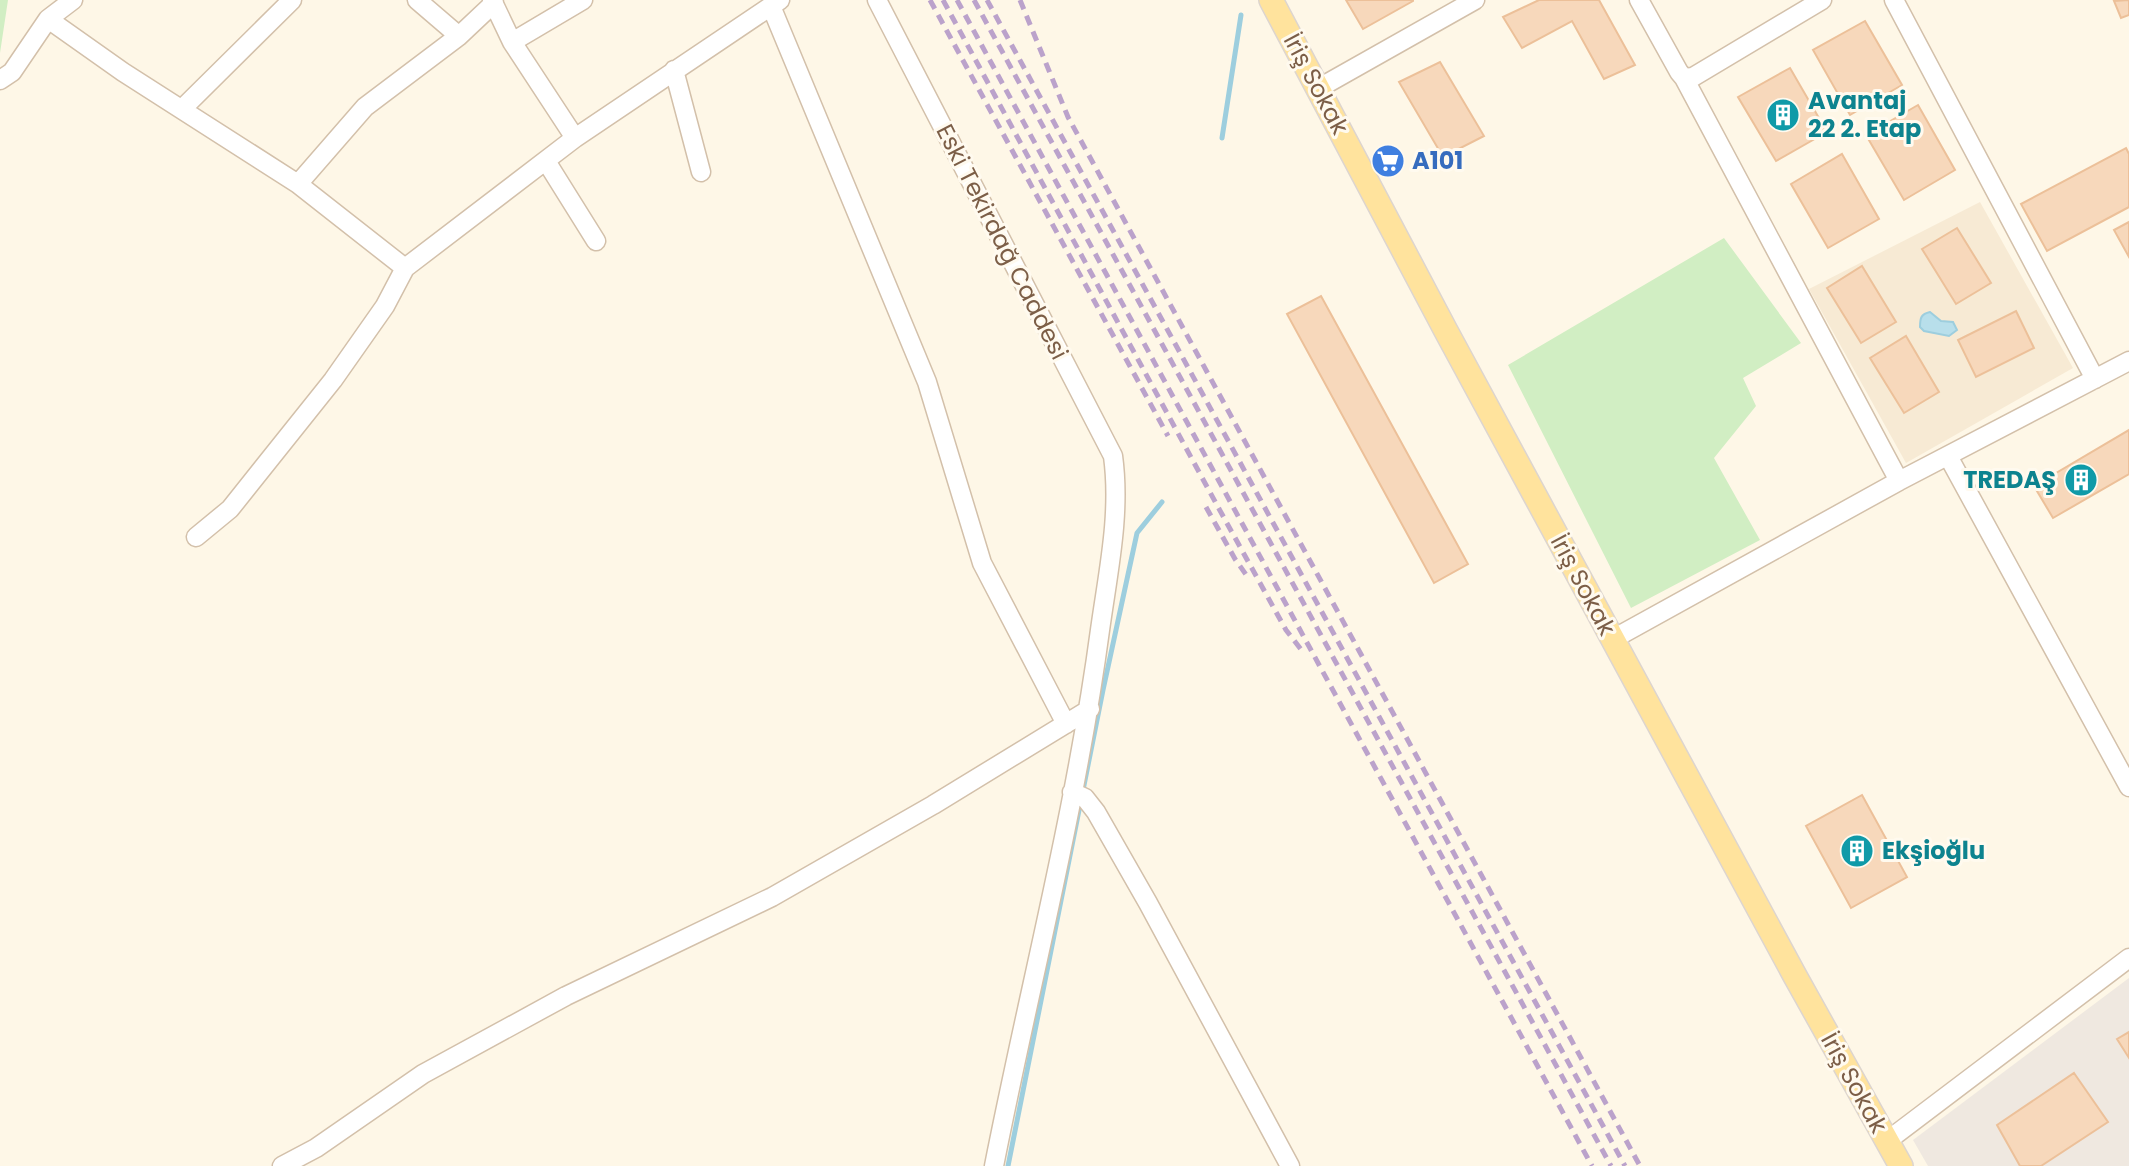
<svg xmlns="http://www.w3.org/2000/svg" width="2129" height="1166" viewBox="0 0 2129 1166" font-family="Poppins,sans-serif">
<rect width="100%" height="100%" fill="#fef7e7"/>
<!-- residential -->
<path fill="#f7ead4" d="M1980,202L2073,368L1906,463L1809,289Z"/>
<!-- industrial -->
<path fill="#efe8e0" d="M2129,978V1166H1928L1913,1140Z"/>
<!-- green -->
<path fill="#d1eec3" d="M0,0H8L0,53Z
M1724,238L1801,343L1743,378L1756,406L1714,458L1760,540L1631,608L1508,365Z"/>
<!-- water -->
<path fill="#b8dfeb" stroke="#9dcede" stroke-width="2" d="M1930,312L1941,321L1953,322L1957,330L1949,336L1924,331L1920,327C1920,318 1921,314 1930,312Z"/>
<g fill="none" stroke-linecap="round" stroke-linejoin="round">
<!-- stream -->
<path stroke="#9dcede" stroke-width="5" d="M1222,138L1241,15
M1008,1166L1103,690L1137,533L1162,502"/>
</g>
<!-- building -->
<path fill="#f7d8bb" stroke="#ecc099" stroke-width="2" d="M1346,0H1413V1L1363,29Z
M1539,0H1599L1635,65L1604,79L1572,21L1522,48L1503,17Z
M2129,0V15L2121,18L2114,1Z
M1865,21L1902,85L1850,115L1813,50Z
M1440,62L1484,136L1443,157L1399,82Z
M1790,68L1827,132L1776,161L1738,97Z
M1918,105L1955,170L1904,200L1866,135Z
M2126,148L2129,154V207L2047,251L2021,204Z
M1842,154L1879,219L1828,248L1791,184Z
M2129,222V257L2114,230Z
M1957,228L1991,283L1956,304L1922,249Z
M1862,266L1896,322L1861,343L1827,288Z
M1321,296L1468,564L1434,583L1287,314Z
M2016,311L2034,348L1976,377L1958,340Z
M1906,336L1939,392L1904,413L1870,358Z
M2129,430V474L2053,518L2034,486Z
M1862,795L1907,877L1851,908L1806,826Z
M2129,1032V1058L2117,1039Z
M2074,1073L2108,1122L2041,1166H2020L1997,1125Z"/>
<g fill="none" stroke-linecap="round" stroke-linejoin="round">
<defs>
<path id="minor" d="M417,0L459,36
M492,0L512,42L575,138
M877,0L1113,456C1121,514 1108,572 1100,630C1076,810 1029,988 994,1166
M1639,0L1679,72L1684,78L1899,481
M1894,0L2095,379
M771,6L927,382L982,563L1066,724
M48,19L123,72L298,184L405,268
M512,42L583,0
M674,70L701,172
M1684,78L1693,77L1822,0
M0,80L12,72L48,19L73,0
M1319,88L1475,0
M182,109L292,0
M546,161L596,241
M298,184L365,107L459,36L494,3
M1948,456L2129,787
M196,537L230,509L333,380L385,306L405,268L575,138L780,0
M1613,639L1899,481L2129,361
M1072,792L1085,798L1096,812L1148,903L1290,1166
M1887,1141L2129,958
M282,1166L316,1148L423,1074L566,996L772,897L933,805L1090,709"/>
<path id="major" d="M1271,0L1446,331L1795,976L1901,1166"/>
</defs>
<!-- minor casing -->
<use href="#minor" stroke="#d3c0aa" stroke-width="21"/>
<!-- major casing -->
<use href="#major" stroke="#ddd5cf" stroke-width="26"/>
<!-- minor -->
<use href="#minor" stroke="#fff" stroke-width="18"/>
<!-- major -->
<use href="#major" stroke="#ffe39d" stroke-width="23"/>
<!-- rail -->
<path stroke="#bba2cb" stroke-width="5" stroke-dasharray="10 7" stroke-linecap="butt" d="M930,0L1168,436
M943,0L1218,507L1286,630L1303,652
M957,0L1592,1166
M974,0L1611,1166
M987,0L1625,1166
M1020,0L1068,117L1640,1166
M1206,507L1235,559L1247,576"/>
</g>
<!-- icons -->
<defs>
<symbol id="building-disc" viewBox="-11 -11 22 22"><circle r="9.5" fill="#0f9aa8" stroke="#fffaef"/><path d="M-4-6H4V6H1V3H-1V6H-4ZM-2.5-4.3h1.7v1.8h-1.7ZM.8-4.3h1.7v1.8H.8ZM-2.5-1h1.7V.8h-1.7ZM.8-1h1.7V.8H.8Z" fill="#fff"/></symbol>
<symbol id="supermarket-disc" viewBox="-11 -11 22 22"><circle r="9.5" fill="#3f7fe0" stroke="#fffaef"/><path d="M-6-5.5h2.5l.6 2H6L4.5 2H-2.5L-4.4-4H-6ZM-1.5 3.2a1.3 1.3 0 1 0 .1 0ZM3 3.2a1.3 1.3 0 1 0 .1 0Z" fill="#fff"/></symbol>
</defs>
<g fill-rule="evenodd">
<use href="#building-disc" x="1764" y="96" width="38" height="38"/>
<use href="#supermarket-disc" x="1369" y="142" width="38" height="38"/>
<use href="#building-disc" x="2062" y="461" width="38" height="38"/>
<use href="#building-disc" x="1838" y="832" width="38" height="38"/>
</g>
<g text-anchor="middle" stroke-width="6" stroke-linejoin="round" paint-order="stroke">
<!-- street labels -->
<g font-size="24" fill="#7c5e47" stroke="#fffaef">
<text transform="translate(1316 84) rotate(62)" y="8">İriş Sokak</text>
<text transform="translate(1002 242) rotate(63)" y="8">Eski Tekirdağ Caddesi</text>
<text transform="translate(1583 585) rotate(62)" y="8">İriş Sokak</text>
<text transform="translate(1854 1083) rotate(61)" y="8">İriş Sokak</text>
</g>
<!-- culture labels -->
<g font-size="24" font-weight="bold" fill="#0d838f" stroke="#fffaef" text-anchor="start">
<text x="1808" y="109">Avantaj<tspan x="1808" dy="28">22 2. Etap</tspan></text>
<text x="2056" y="488" text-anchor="end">TREDAŞ</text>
<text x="1882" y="859">Ekşioğlu</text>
</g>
<!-- shop labels -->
<g font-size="24" font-weight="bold" fill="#366cbe" stroke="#fffaef" text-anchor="start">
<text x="1412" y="169">A101</text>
</g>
</g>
</svg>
